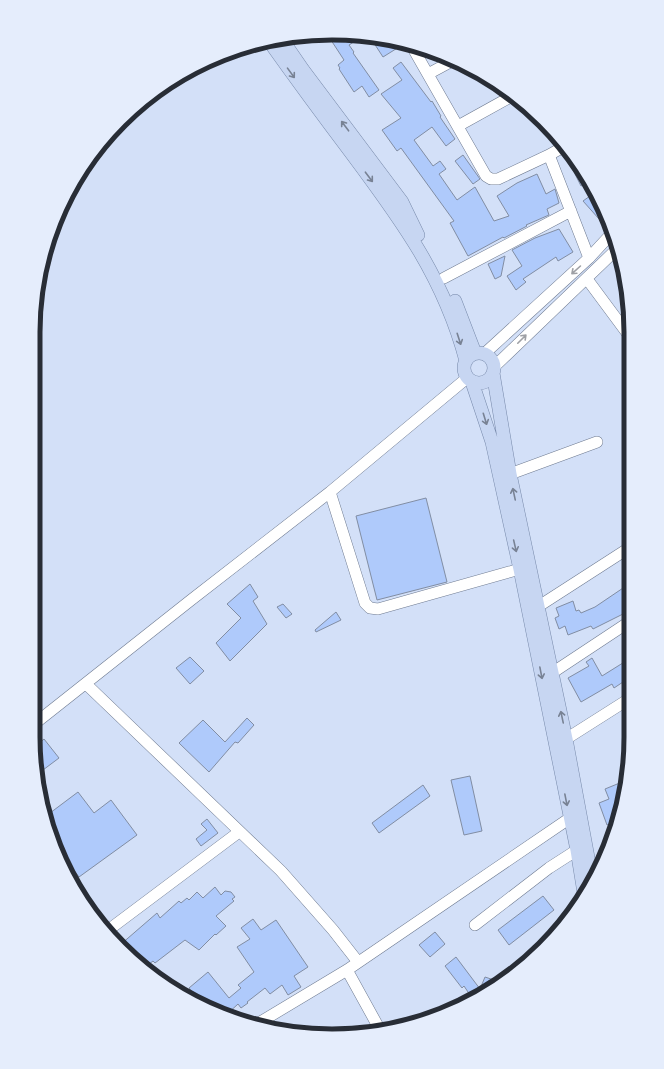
<svg xmlns="http://www.w3.org/2000/svg" width="664" height="1069" viewBox="0 0 664 1069" font-family="Manrope,sans-serif">
<rect width="100%" height="100%" fill="#d3e0f8"/>
<!-- building -->
<path fill="#afcafb" stroke="#818da3" d="M327,34H351L363,36L349,45L354,52L353,53L379,90L369,97L362,86L354,92L339,69L340,68L338,65L344,60Z
M370,37L396,41L399,47L383,57Z
M401,62L431,102L432,101L441,116L440,117L455,139L446,146L432,127L414,140L433,166L440,161L446,169L439,174L457,200L475,187L494,221L509,216L497,196L517,183L537,174L546,194L555,189L559,203L547,209L549,215L526,225L527,226L504,238L503,237L468,256L450,223L454,221L401,148L397,151L382,130L401,118L381,94L402,80L393,68Z
M463,155L480,179L473,184L455,161Z
M575,161L590,181L581,186L570,164Z
M590,196L605,214L599,219L583,201Z
M559,229L573,252L558,261L556,257L523,279L526,282L516,290L507,276L522,266L512,250L535,238Z
M505,256L501,276L495,279L488,264Z
M426,498L447,582L377,600L356,516Z
M250,584L258,597L253,601L267,624L230,661L216,643L241,618L227,604Z
M629,584V609L625,613L593,629L591,626L568,635L565,626L559,629L555,618L559,616L556,608L573,601L576,611L579,610L581,613L595,607Z
M283,604L292,614L286,618L277,607Z
M336,612L341,620L316,632L315,630Z
M190,657L204,671L190,684L176,668Z
M592,658L602,676L626,661L629,665V678L614,688L612,684L581,702L568,678L589,666L586,662Z
M247,718L254,725L238,743L235,742L209,772L179,743L203,720L225,742Z
M44,739L59,758L39,773L35,747Z
M470,776L482,831L464,835L451,780Z
M627,780L616,821L607,825L599,803L609,799L605,789Z
M423,785L430,796L379,833L372,823Z
M78,792L94,813L111,800L137,835L79,877L54,843L49,833L46,816Z
M207,819L218,833L201,846L196,839L207,830L201,824Z
M215,887L221,895L225,891L231,892L235,897L232,899L234,901L216,916L226,926L216,935L215,934L199,950L185,940L155,963L153,961L144,968L120,945L157,913L160,918L179,901L181,903L187,898L189,900L197,892L203,898Z
M543,896L554,910L509,945L498,930Z
M253,919L261,930L276,920L308,967L294,976L301,987L288,995L282,985L270,994L265,988L247,1002L248,1003L241,1008L238,1004L226,1015L199,1000L189,988L208,972L229,998L241,988L238,985L254,972L237,947L250,939L241,928Z
M435,932L445,944L430,957L419,945Z
M456,957L480,989L485,977L494,980L491,989L472,998L464,986L462,988L445,966Z"/>
<g fill="none" stroke-linecap="round" stroke-linejoin="round">
<defs>
<path id="minor" d="M410,43L486,176L491,179H498L549,155L565,146
M428,74L454,60
M458,126L514,95
M549,155L589,258
M444,278L571,211
M587,279L630,337
M484,354L589,258L613,232
M494,367L618,248
M510,474L597,442
M330,492L365,603L370,608L378,609L520,569
M539,606L629,548
M552,673L629,622
M86,684L281,871L333,930L358,962
M33,725L191,600L330,492L467,378
M566,739L629,699
M475,925L549,868L577,850
M107,931L239,832
M347,970L379,1028
M257,1024L347,970L570,818"/>
<path id="major" d="M281,38L303,70L402,202L418,235
M269,41C296,79 324,117 352,154C402,221 444,278 466,361
M455,301L475,353
M464 368a15 15 0 1 1 30 0a15 15 0 1 1-30 0Z
M493,373L510,474L566,739L592,879
M472,382L492,442L520,569L577,850L584,893"/>
</defs>
<!-- minor casing -->
<use href="#minor" stroke="#6e7a90" stroke-width="12"/>
<!-- major casing -->
<use href="#major" stroke="#7789aa" stroke-width="14"/>
<!-- minor -->
<use href="#minor" stroke="#fff" stroke-width="11"/>
<!-- major -->
<use href="#major" stroke="#c7d6f2" stroke-width="13"/>
</g>
<!-- one-way arrows -->
<defs><path id="oneway-shaft" d="M-6 0H5M1.5-3L5.5 0L1.5 3" fill="none" stroke-width="1.6" stroke-linecap="round" stroke-linejoin="round"/></defs>
<g stroke="#788294">
<use href="#oneway-shaft" transform="translate(291 73) rotate(54)"/>
<use href="#oneway-shaft" transform="translate(345 126) rotate(-127)"/>
<use href="#oneway-shaft" transform="translate(369 177) rotate(53)"/>
<use href="#oneway-shaft" transform="translate(459 339) rotate(72)"/>
<use href="#oneway-shaft" transform="translate(485 419) rotate(73)"/>
<use href="#oneway-shaft" transform="translate(514 494) rotate(-102)"/>
<use href="#oneway-shaft" transform="translate(515 546) rotate(77)"/>
<use href="#oneway-shaft" transform="translate(541 673) rotate(79)"/>
<use href="#oneway-shaft" transform="translate(562 717) rotate(-102)"/>
<use href="#oneway-shaft" transform="translate(566 800) rotate(79)"/>
</g>
<g stroke="#9ea0a5">
<use href="#oneway-shaft" transform="translate(576 270) rotate(138)"/>
<use href="#oneway-shaft" transform="translate(522 339) rotate(-45)"/>
</g>
<!-- crop -->
<path d="M0 0H664V1069H0ZM332 40H332A292 292 0 0 1 624 332V737A292 292 0 0 1 332 1029H332A292 292 0 0 1 40 737V332A292 292 0 0 1 332 40Z" fill="#e5edfc" fill-rule="evenodd"/>
<path fill="none" stroke="#282d36" stroke-width="5" d="M332 40H332A292 292 0 0 1 624 332V737A292 292 0 0 1 332 1029H332A292 292 0 0 1 40 737V332A292 292 0 0 1 332 40Z"/>
</svg>
